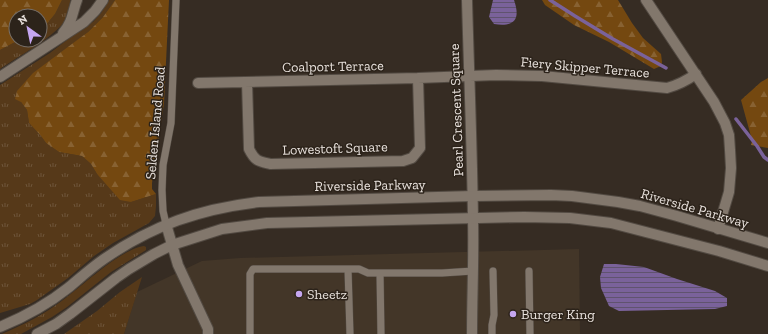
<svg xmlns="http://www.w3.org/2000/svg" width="768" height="334" viewBox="0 0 768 334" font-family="'Zilla Slab',serif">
<defs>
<pattern id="grass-tufts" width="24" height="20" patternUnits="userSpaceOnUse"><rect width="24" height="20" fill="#563919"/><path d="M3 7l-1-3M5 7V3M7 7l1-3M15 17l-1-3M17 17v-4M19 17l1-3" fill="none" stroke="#6e553a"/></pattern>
<pattern id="forest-firs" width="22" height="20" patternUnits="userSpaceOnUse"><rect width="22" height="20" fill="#744810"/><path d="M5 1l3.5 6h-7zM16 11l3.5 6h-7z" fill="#886232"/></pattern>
<pattern id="water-rules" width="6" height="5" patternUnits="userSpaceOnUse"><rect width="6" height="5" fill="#7a629a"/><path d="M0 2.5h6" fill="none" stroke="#60536e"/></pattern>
</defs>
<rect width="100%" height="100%" fill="#362c23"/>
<!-- built -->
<path fill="#433628" d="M579,249L580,334H124L137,292L202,261L240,258Z"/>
<!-- grass -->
<path fill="url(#grass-tufts)" d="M62,0H70C70,7 69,15 65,21C50,40 20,55 0,69V50L19,40H40V32L55,14Z
M109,0H115L103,17L88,32L73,44L21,102L27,110L29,123L41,136L46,143L59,152L82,156L91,164L97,174L131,202L156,194V206L155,216L149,223L113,243L94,256L68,278L37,300L30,304L0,313V85L50,53L67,40L75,32L83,26L93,22L101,13Z
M144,246L146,247V250L111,272L67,307L52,317L21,334H2C23,325 45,314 63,300C84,285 119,250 144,246Z
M142,277L124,334H64L97,311L120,292Z"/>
<!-- forest -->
<path fill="url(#forest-firs)" d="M0,0H62L55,14L40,32V16H16V40H19L0,50Z
M115,0H169L164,103L152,183V189L156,194L131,202L120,200L97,174L91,164L82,156L59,152L46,143L41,136L29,123L27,110L21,102L15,99L17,91L33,73L88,32L103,17Z
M542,0H618L632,23L643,38L661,54L662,62L661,66L654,69L609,42L574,25L545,5Z
M768,78V148L751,145L752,140L741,100L761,82Z"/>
<!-- water -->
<path fill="url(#water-rules)" d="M493,0H514C521,20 514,27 494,24L489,17Z
M604,264H616L644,267L677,279L715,291L727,298V306L715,309L619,311L609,306L601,288L600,277Z"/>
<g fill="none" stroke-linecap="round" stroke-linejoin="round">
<!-- stream -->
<path stroke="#7a629a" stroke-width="3.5" d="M550,0L575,16L613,39L666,68
M736,119L757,146L764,157L768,160"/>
<defs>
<path id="service" d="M166,224L163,211L162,190L163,165L171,123L176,0
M348,269L350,334
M529,271L530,334
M250,334V274L253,269H359L368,273H380
M381,334L380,273H442L473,271
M492,334V325L494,315L493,271"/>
<path id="minor" d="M467,0C469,73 472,146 473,219C474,257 472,295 472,334
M646,0L714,102L725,123L729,135L730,150L731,168L729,192L718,229
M63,33C73,21 72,13 77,0
M0,77L84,22L95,11L103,0
M247,82L249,149C255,161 258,161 270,164L403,161L412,158L420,148L418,78
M198,83L418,78L496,75L542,76L667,88C678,85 686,81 696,74
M166,224L178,265L208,329V334"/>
<path id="secondary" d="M0,327C24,317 48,304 68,288C80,278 91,268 104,259C153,225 200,209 259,202L473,196L551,195L572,196L618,202L640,206L677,216L768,243
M37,334L56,324L70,314L116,278L129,269L154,254L172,245L222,229L267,223L524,217L570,218L611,223L719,251L768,266"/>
</defs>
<!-- service casing -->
<use href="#service" stroke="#524a42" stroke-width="8"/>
<!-- minor casing -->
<use href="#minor" stroke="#524a42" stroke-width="12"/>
<!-- secondary casing -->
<use href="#secondary" stroke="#524a42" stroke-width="12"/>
<!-- service -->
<use href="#service" stroke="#82776c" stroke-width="7"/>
<!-- minor -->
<use href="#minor" stroke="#82776c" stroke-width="10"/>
<!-- secondary -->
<use href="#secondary" stroke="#82776c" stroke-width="10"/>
</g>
<!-- markers -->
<g fill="#c5a6f0" stroke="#2c231a" stroke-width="1.5">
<circle cx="299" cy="294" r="4"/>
<circle cx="513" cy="314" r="4"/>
</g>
<g text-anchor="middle" stroke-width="3" stroke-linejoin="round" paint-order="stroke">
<!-- street labels -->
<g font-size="14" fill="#e8e1dc" stroke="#2c231a">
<text transform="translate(333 66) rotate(-1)" y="5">Coalport Terrace</text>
<text transform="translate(585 67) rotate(5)" y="5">Fiery Skipper Terrace</text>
<text transform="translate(456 110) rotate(-92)" y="5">Pearl Crescent Square</text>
<text transform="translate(155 123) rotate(-85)" y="5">Selden Island Road</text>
<text transform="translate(335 148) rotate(-2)" y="5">Lowestoft Square</text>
<text transform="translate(370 185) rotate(-1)" y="5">Riverside Parkway</text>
<text transform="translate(695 208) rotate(16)" y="5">Riverside Parkway</text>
</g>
<!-- poi labels -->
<g font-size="14" fill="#e8e1dc" stroke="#2c231a" text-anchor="start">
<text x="307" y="299">Sheetz</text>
<text x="521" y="319">Burger King</text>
</g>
</g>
<!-- north arrow -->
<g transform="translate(28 28) rotate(327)"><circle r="19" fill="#2c231a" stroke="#776f68"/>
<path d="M0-3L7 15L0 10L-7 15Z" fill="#c5a6f0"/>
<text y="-6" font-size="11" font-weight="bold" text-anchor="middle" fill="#e8e1dc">N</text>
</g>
</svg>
